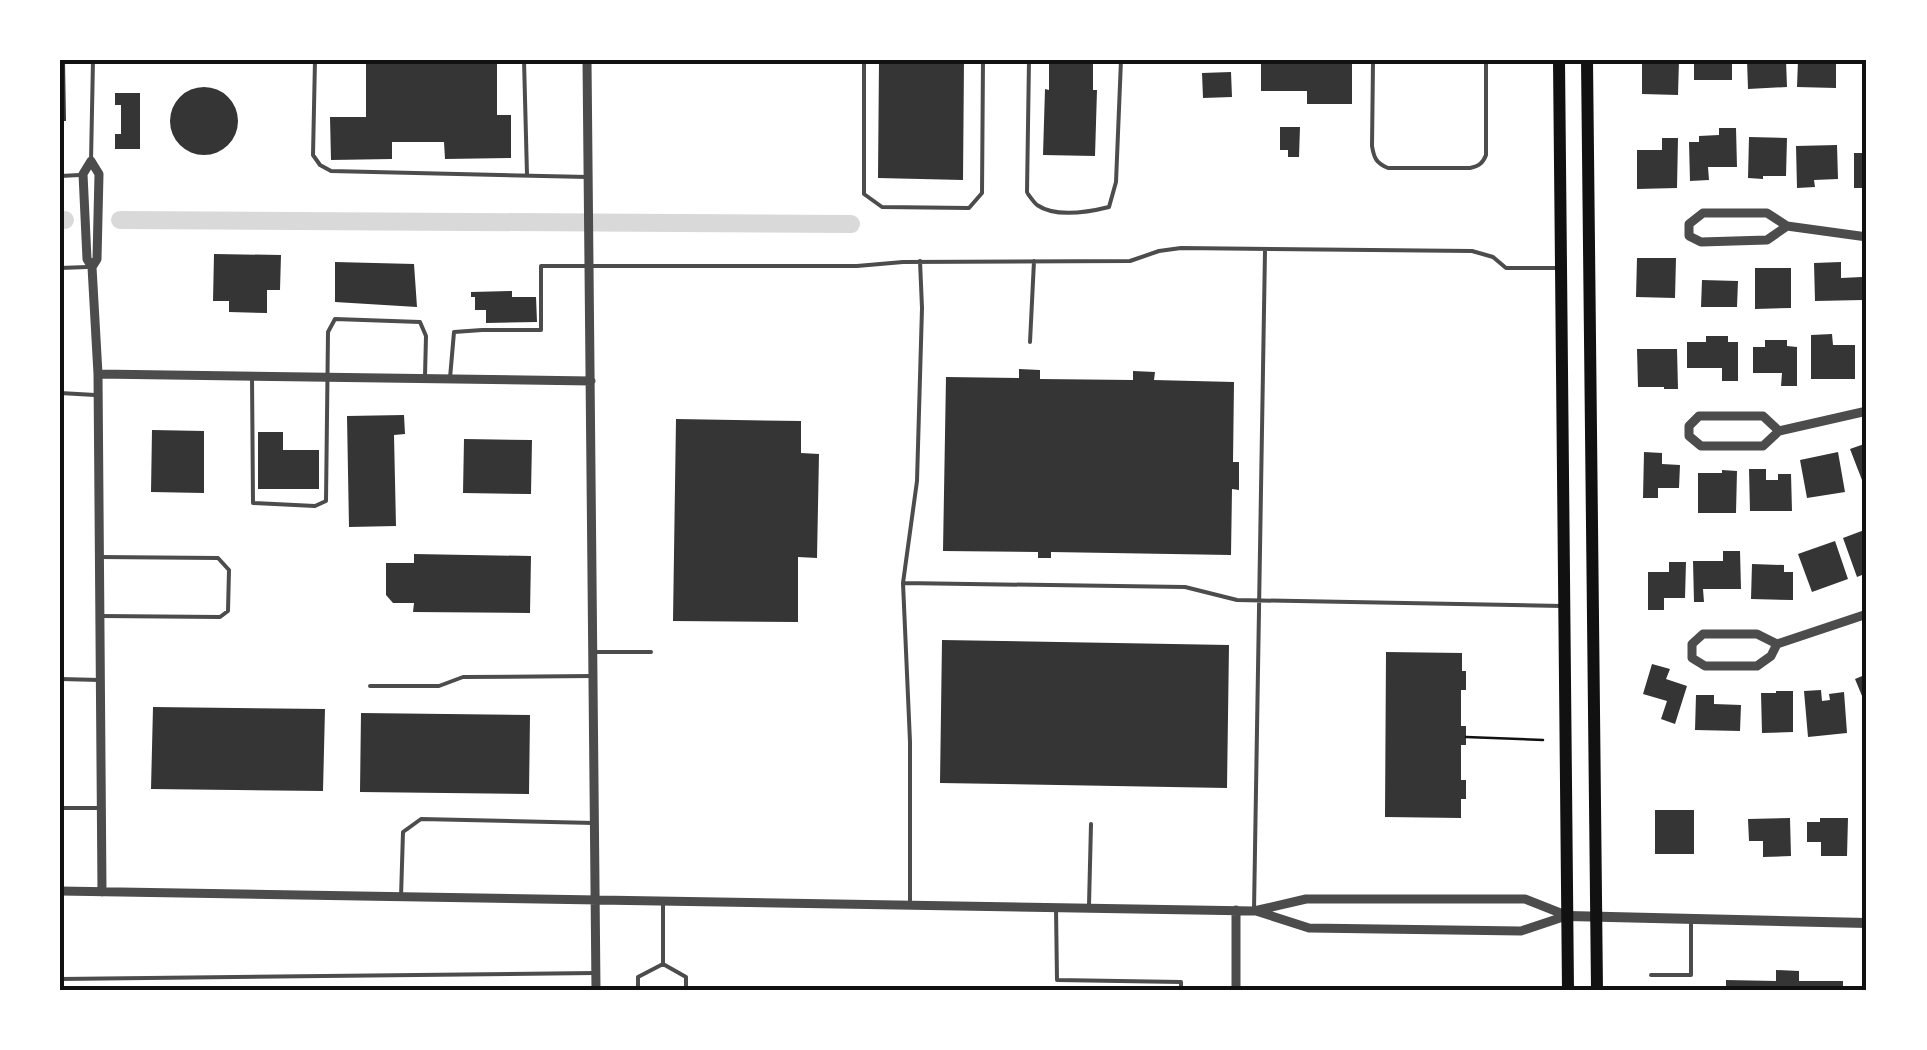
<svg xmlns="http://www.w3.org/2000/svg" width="1927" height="1050" viewBox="0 0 1927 1050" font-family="'Noto Sans',sans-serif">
<rect width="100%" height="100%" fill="#fff"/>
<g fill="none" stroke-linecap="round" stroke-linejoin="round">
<!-- canal -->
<path stroke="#d9d9d9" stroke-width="18" d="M60,220H65
M120,220L851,224"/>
</g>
<!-- building -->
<path fill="#353535" d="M60,60H65L66,121H60Z
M366,60H497V115H511V158L445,159L444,142H392V159L331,160L330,117H366Z
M879,60H964L963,180L878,178Z
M1049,60H1093V90H1097L1095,156L1043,155L1045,89L1049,90Z
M1261,60H1302V62L1352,61V104H1307V91H1261Z
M1660,60H1679L1678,95L1642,94V62H1660Z
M1694,60H1732V80H1694Z
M1747,60H1786L1787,87L1748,89Z
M1798,60H1836V88L1797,87Z
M1231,72L1232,97L1203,98L1202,73Z
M170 121a34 34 0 1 1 68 0a34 34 0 1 1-68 0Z
M115,93H140V149H115V134H121V105H115Z
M1280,127H1300L1299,157H1288V150H1280Z
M1719,128H1736L1737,167H1708L1709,180L1690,181L1689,142H1699V136L1719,135Z
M1749,137L1787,138L1786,176H1763V179L1748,178Z
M1662,138H1678L1677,188L1637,189V150H1662Z
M1837,145L1838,179L1814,180L1815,187L1797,188L1796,146Z
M1854,153H1866L1867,188H1854Z
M214,254L281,255L280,290H267V313L229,312V301H213Z
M1637,258H1676L1675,298L1636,297Z
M335,262L414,264L417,307L335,302Z
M1841,262V278L1862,277L1863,300L1815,301L1814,263Z
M1755,268H1791V308L1755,309Z
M1702,280L1738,281L1737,307H1701Z
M512,291V297H536L537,322L486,323V310H475V297H471V292Z
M1832,334L1833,345H1855V379H1811V335Z
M1706,336H1728V342H1738V381H1722V368H1687V342H1706Z
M1765,340H1787V346L1797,347V386H1781L1782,373H1753V347H1765Z
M1637,349H1677L1678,389H1664V387H1638Z
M1019,369L1040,370V379L1133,380V371L1155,372L1154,380L1234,382L1233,462H1239V490L1232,489L1231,555L1051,552V558H1038V552L943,551L946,377L1019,378Z
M404,415L405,434L394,435L396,526L349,527L347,416Z
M676,419L801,421V453L819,454L817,558L798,557V622L673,621Z
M152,430L204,431V493L151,492Z
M258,432H283V450H319V489H258Z
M464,439L532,440L531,494L463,493Z
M1867,443V493L1850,449Z
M1644,452L1662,453V464L1680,465L1679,488H1658V498H1643Z
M1838,452L1845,492L1807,498L1800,460Z
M1749,469H1766V480H1778V474H1791L1792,511H1750Z
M1722,470L1737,471L1736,513H1698V473H1722Z
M1867,529V573L1857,577L1843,538Z
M1835,541L1848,579L1812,592L1798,554Z
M1723,551H1740L1741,589H1703L1704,602H1694L1693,561H1723Z
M414,554L531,556L530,613L413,612L414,603H393L386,595V563H414Z
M1669,562H1686L1685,598H1664V610H1648V572H1669Z
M1752,564L1784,565V572H1793V600L1751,599Z
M942,640L1229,645L1227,788L940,783Z
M1386,652L1462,653V671H1466V690H1461V726H1466V745H1461V780H1466V799H1461V818L1385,817Z
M1652,664L1670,669L1666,679L1687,686L1675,724L1661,719L1667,701L1643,694Z
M1867,674V708L1855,679Z
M1821,690L1822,701L1830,700L1829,694L1844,692L1847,733L1808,737L1804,691Z
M1776,691H1793V732L1762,733L1761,693H1776Z
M1696,695H1714V704L1741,705L1740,731L1695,730Z
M153,707L325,709L323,791L151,789Z
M361,713L530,715L529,794L360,792Z
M1655,810H1694V854H1655Z
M1790,818L1791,856L1763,857V841H1749L1748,819Z
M1820,818H1848L1847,856H1821V842H1807V822H1820Z
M1776,970L1799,971V981H1843V990H1726V980L1776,981Z"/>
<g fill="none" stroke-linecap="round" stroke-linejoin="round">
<!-- path -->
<path stroke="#111" stroke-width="2.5" d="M1466,737L1543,740"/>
<!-- service -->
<path stroke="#4c4c4c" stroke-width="4" d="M315,60L313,155L320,165L331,171L588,177
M524,60L527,175
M864,60V194L882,207L969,208L982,193L983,60
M1029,60L1027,192C1027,193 1036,205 1037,205C1056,218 1089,212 1109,207L1116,182L1121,60
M1378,60L1373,63L1372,146C1374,158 1376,163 1388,168H1470C1479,166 1483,163 1486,155V63L1484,60
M91,161L93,60
M60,176L80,175
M60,268L87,267
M1030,342L1034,261
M252,376L253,503L315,506L326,501L328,332L335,319L420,322L426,336L425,376
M450,378L454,332L482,330H541V266H857L903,262L1130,261L1159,251L1181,248L1472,251L1493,257L1506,268H1557
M60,393L95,395
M903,583L1185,587L1237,600L1562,606
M100,616L220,617L228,611L229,570L218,558L100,557
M593,652H651
M60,679L100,680
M370,686H439L463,677L593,676
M60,808H100
M401,897L403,832L421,819L594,823
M663,901V964
M910,905V742L903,583L917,481L922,308L920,261
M1089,905L1091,824
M1056,908L1057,980L1181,982V990
M1254,910L1265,250
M663,964L686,977V990
M1651,975H1691V923
M60,979L595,973
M638,990V977L663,964"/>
<!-- minor -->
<path stroke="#4c4c4c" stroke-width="9" d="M587,60L596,990
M1787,226L1767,240L1701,242L1689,236V224L1703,213H1767L1787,226L1867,237
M92,267L97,259L99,174L91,161L83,174L87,259L92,267L98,374L102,892
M98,374L591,381
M1779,431L1763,416H1699L1689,426V436L1701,446H1763L1779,431L1867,411
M1777,644L1757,634H1703L1692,644V658L1705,666H1757L1771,656L1777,644L1867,614
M60,891L1254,911L1306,899H1525L1568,916
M1236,910V990
M1256,911L1309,928L1521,931L1566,916"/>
<!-- tertiary -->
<path stroke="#4c4c4c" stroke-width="10" d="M1568,916L1867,923"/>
<!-- secondary -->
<path stroke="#111" stroke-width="12" d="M1559,60L1568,990
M1587,60L1597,990"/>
</g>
<!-- border -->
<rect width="1927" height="1050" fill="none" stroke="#ffffff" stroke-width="125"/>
<rect x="62" y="62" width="1802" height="926" fill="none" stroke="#111" stroke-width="4"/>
</svg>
